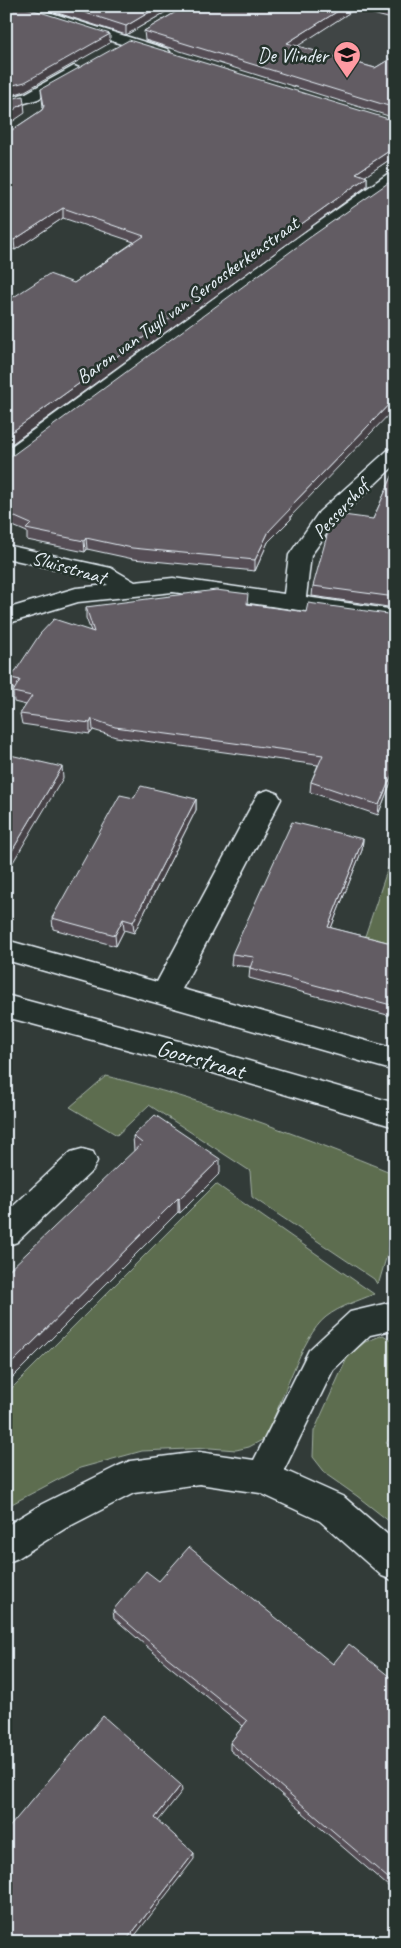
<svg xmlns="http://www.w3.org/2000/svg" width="401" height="1948" viewBox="0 0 401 1948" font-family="Caveat,sans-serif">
<rect width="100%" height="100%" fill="#323b38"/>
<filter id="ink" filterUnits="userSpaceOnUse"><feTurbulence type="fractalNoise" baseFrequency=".02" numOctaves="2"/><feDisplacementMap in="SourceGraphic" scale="10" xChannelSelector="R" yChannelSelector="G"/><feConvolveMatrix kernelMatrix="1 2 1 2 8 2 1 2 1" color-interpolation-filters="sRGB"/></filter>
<g filter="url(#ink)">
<!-- built -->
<path fill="#404545" d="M354,9L395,20V107L226,34Z"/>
<!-- green -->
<path fill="#5d6d4f" stroke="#a2afa4" d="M395,847V957L361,948Z
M106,1076C205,1100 300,1135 395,1174V1228L379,1282L377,1284L374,1279L252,1197L250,1171L149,1105L117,1135L70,1107Z
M216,1184L374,1294C358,1301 340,1306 326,1317C301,1336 281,1408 264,1439L249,1447L236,1450L210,1448L142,1451L80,1468L6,1507V1394Z
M383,1335L395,1342V1432L386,1443L395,1449V1526L357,1496L327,1475L313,1457L314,1431L348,1356L365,1342Z"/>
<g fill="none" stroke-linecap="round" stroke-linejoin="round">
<defs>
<path id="street" d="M6,6H29L167,49L170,52L167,55H157L8,9Z
M74,66L79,68L82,71L79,74L38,99L6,109V99L26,93Z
M395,172V185L307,247L13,464L6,466V450L295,239L389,173Z
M395,448V465L335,522L311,555L306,597L395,610V624L173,592L78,602L6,624V609L76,588L108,585L96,578L6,558V545L111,568L135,582L173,578L284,594L289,555L319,512L388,450Z
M268,790L277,793L281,799L182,989L395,1049V1071L6,960V940L157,982L255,799L259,793Z
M82,1149L93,1152L97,1161L93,1170L17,1242L6,1246V1213L71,1152Z
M388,1303L395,1305V1333L388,1331L370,1335L333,1370L284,1470L344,1497L395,1541V1581L382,1576L320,1521L260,1493L199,1484L134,1493L66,1528L18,1558L6,1563V1526L42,1504L118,1466L130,1461L199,1452L254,1460L309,1350L350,1312Z"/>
<path id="secondary" d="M6,995L186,1043L395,1103V1127L186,1065L6,1017Z"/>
</defs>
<!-- street casing -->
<use href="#street" stroke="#e8f1f8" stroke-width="3"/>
<!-- secondary casing -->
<use href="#secondary" stroke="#e8f1f8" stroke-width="3"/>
<!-- street -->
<use href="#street" fill="#26332d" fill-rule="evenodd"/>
<!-- secondary -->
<use href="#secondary" fill="#26332d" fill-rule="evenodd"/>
</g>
<!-- wall -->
<path fill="#544e55" stroke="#e8f1f8" d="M36,6H176L126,35Z
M186,6H395V20L355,9L297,46L375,68L395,56V118L145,40L144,31Z
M41,89L395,156L365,176L367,177V186L6,448V302L74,283L134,242L63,218L15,250L6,247V131L12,130L42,110L43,107Z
M6,456L291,516V519L268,542L255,571L133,559L87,549L85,552L27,540V532L6,523Z
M395,470V608L312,596L313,586L373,519Z
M248,604L306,612L395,615V783L391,782L378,815L310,792L311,782L318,765L116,737L93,730L90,734L22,724L20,714L26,705L14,702L13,692L14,689L12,688L11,678L91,631L86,618V607Z
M134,798L196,799V810L134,933L124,930L116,946L53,929L52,918Z
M363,839L362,850L331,928L395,944V1017L249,978L250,967L231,965L232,954Z
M133,1136L220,1173L180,1213L178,1212L134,1151Z
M159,1581L333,1664L395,1681V1892L230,1750V1743L243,1726L168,1665L114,1618L113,1610Z"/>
<!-- shaded-wall -->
<path fill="#454045" stroke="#e8f1f8" d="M160,6H176L126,35V26Z
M346,6H356L355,9L287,53V43Z
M110,34V43L25,91L6,97V87Z
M24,103L25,113L6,126V115Z
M395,147V156L355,183L356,173Z
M367,177V186L6,448V436Z
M63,208V218L15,250L14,240Z
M395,398V408L291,516V519L268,542L255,571V560L269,531L289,508Z
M86,538L87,549L85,552L84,541Z
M92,719L93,730L90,734V723Z
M62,767L63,778L6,874V861Z
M393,772L391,782L378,815L379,805Z
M196,799V810L134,933L133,922Z
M363,839L362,850L327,938L328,927Z
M123,919L124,930L116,946L115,935Z
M220,1159V1173L180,1213L179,1199Z
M178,1198V1212L6,1384V1369Z
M181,1785L182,1791L155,1825V1818Z
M194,1853V1859L130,1942H125Z"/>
<!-- building -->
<path fill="#625b63" stroke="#e8f1f8" d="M6,6H21L110,34L25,82L6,87Z
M64,6H160L126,26Z
M186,6H346L287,43L375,68L395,56V108L144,31Z
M380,6H395V10Z
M129,40L395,121V147L356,173L367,177L6,436V302L49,274L74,283L144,236L63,208L14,240L6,237V131L12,130L42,110L44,106L41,89Z
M23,96L24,103L6,115V100Z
M388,183L395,185V398L289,508H291L269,531L255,560L132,548L86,538L84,541L26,529L31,524L6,513V492L9,490L6,489V456L13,455L309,238Z
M395,470V597L313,586L331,521L336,514L373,519Z
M216,590L248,594L247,604L306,612L308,603L395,615V772H393L379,805L311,782L323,755L115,727L92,719L90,723L20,714L32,696L13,692L20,680L11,678L40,634L54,619L94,632L86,607Z
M6,754L62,767L6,861Z
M141,786L196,799L133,922L123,919L115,935L52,918L120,795L134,798Z
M292,822L363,839L328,927L395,944V1006L250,968L254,957L232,954Z
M155,1115L220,1159L179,1199L178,1198L6,1369V1273L142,1143L133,1136Z
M189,1547L333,1664L349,1644L395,1681V1884L230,1743L247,1721L167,1657L113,1610L146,1571L159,1581Z
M103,1716L181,1785L155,1818L194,1853L125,1942H6V1831Z"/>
</g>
<!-- icons -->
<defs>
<symbol id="school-pin" viewBox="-11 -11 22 30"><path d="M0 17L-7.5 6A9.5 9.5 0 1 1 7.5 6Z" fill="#ff9aa2" stroke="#26332d"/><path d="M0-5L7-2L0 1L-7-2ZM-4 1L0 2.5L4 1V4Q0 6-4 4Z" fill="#111"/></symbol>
</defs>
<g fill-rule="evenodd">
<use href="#school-pin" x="331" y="39" width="32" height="43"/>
</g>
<g text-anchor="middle" stroke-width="5" stroke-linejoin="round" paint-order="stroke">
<!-- far-poi labels -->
<g font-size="20" fill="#e8f1f8" stroke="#26332d" text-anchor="end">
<text x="328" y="62">De Vlinder</text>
</g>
<!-- far-street labels -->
<g font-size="20" fill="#e8f1f8" stroke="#26332d">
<text transform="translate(187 300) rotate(-36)" y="7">Baron van Tuyll van Serooskerkenstraat</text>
<text transform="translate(340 509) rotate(-47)" y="7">Pessershof</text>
<text transform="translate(69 567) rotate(16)" y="7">Sluisstraat</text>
</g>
<!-- street labels -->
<g font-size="24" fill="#e8f1f8" stroke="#26332d">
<text transform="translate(201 1059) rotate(16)" y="8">Goorstraat</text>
</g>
</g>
<!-- margin -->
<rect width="401" height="1948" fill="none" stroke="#26332d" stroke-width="25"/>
<rect x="12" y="12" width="376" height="1923" fill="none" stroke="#e8f1f8" stroke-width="2" filter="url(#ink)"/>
</svg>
